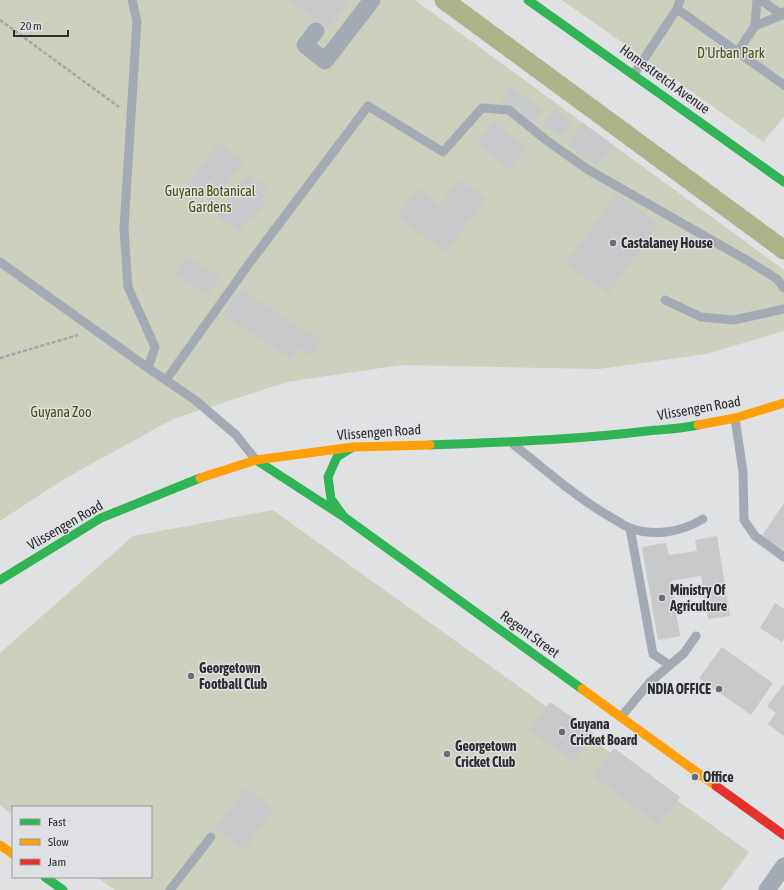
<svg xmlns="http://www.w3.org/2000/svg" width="784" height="890" viewBox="0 0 784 890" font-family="'Asap Condensed',sans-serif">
<rect width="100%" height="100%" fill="#dfe1e3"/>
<!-- green -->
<path fill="#cdd0be" d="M0,0H415L784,270V331L706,354L599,369L401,365L287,382L173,419L64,479L0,521Z
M562,0H784V117L763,142Z
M273,510L749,852L721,890H115L97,877H151V807H13V815L0,805V653L133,536Z"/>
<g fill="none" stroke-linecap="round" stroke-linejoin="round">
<!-- canal -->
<path stroke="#adb289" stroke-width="19" d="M444,0L784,250"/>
</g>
<!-- building -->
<path fill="#c7c9ca" d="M289,0H348L328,28Z
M510,86L543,110L534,122L501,99Z
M555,109L571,122L560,137L543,124Z
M493,122L526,148L510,169L477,144Z
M583,123L613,145L597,166L567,144Z
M218,143L244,161L212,204L187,186Z
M248,174L269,189L262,199L266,203L252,221L249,219L240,232L218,216L228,202L226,200L238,183L240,185Z
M459,179L486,198L446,252L397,217L418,188L440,205Z
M617,193L659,224L608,294L566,263Z
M186,257L220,277L209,295L175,275Z
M239,289L322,341L312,357L298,348L291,359L222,315Z
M784,503V551L762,536Z
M717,536L730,616L708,619L701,576L671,581L680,636L658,640L642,547L666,543L669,555L697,551L695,540Z
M775,603L784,609V639L782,642L760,628Z
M722,647L773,683L751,715L699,678Z
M784,684V736L768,724L776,713L767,706Z
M550,702L594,733L574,762L530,731Z
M614,748L680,797L659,825L593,775Z
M245,788L274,809L245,850L215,829Z"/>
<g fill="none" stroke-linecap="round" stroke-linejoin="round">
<!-- path -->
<path stroke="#a2a6ad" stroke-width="2.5" stroke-dasharray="4 2" stroke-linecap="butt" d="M0,20L119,107
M0,358L78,335"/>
<!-- lane -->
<path stroke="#a4aab4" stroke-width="9" d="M132,0L137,21L124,228L128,287L155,347L148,368
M761,0L782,15
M677,9L784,85
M755,26L757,0
M738,51L755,26L782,15L784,12
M634,74L677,9L680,0
M0,262L148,368L195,400L236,435L256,460
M665,300L701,317L734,320L784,309
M166,380L251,261L368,106L443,152L482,108L509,110L546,140L587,169L750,262L777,279L784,288
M735,418L743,472L744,520L755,536L784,557
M514,445C546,470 577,498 612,518C618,521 624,526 630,528C655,537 681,532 703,519
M630,528L653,654L668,664
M621,717L650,682L684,653L696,636
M170,890L211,837"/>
<!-- street -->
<path stroke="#a4aab4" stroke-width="17" d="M316,31L305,45L325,61L372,0
M767,890L784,866"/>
<!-- fast -->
<path stroke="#30b455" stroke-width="9" d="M528,0L784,182
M430,445C503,442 575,440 647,431C665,429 680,429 698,425
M256,460L344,517L582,689
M344,517L331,499L328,477L337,457L353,447
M0,580L101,518L200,478
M45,877L63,890"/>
<!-- slow -->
<path stroke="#ff9f0a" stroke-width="9" d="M698,425L735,418L784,403
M200,478L256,460L353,447L430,445
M582,689L716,786
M0,845L13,854"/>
<!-- jam -->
<path stroke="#e5322d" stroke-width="9" d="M716,786L784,835"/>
</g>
<!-- markers -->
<g fill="#6c6d6f" stroke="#dee0e4" stroke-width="1.5">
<circle cx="613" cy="243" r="4"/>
<circle cx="662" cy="598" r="4"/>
<circle cx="191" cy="676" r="4"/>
<circle cx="719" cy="689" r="4"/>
<circle cx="562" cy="732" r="4"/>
<circle cx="447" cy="754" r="4"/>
<circle cx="695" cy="777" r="4"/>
</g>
<g text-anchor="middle" stroke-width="3" stroke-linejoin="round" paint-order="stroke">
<!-- park labels -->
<g font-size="14" fill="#4b4f07" stroke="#dee0e4">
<text x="731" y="58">D'Urban Park</text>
<text x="210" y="196">Guyana Botanical<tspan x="210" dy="16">Gardens</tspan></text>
<text x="61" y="417">Guyana Zoo</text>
</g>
<!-- street labels -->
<g font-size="14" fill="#2e2e30" stroke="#dee0e4">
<text transform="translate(665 79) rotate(36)" y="5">Homestretch Avenue</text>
<text transform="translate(699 408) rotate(-10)" y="5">Vlissengen Road</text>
<text transform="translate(379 432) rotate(-4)" y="5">Vlissengen Road</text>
<text transform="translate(65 525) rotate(-30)" y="5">Vlissengen Road</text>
<text transform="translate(530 634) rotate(36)" y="5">Regent Street</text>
</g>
<!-- poi labels -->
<g font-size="14" font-weight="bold" fill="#2e2e30" stroke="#dee0e4" text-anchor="start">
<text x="621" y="248">Castalaney House</text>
<text x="670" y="595">Ministry Of<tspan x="670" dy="16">Agriculture</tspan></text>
<text x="199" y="673">Georgetown<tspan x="199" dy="16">Football Club</tspan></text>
<text x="711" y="694" text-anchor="end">NDIA OFFICE</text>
<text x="570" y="729">Guyana<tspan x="570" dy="16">Cricket Board</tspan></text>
<text x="455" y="751">Georgetown<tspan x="455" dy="16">Cricket Club</tspan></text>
<text x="703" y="782">Office</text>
</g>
</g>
<!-- legend -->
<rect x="12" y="806" width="140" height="72" fill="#dee0e4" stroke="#98999c"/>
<rect x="20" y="819" width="20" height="6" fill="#30b455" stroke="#98999c"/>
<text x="48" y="826" font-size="12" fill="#2e2e30">Fast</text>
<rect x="20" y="839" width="20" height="6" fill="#ff9f0a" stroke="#98999c"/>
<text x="48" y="846" font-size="12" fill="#2e2e30">Slow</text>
<rect x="20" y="859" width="20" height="6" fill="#e5322d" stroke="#98999c"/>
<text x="48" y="866" font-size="12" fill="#2e2e30">Jam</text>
<!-- scale -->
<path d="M14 30v6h54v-6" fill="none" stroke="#2e2e30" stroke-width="2"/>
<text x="20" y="30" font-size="12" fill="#2e2e30" stroke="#dee0e4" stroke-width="3" paint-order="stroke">20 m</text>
</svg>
